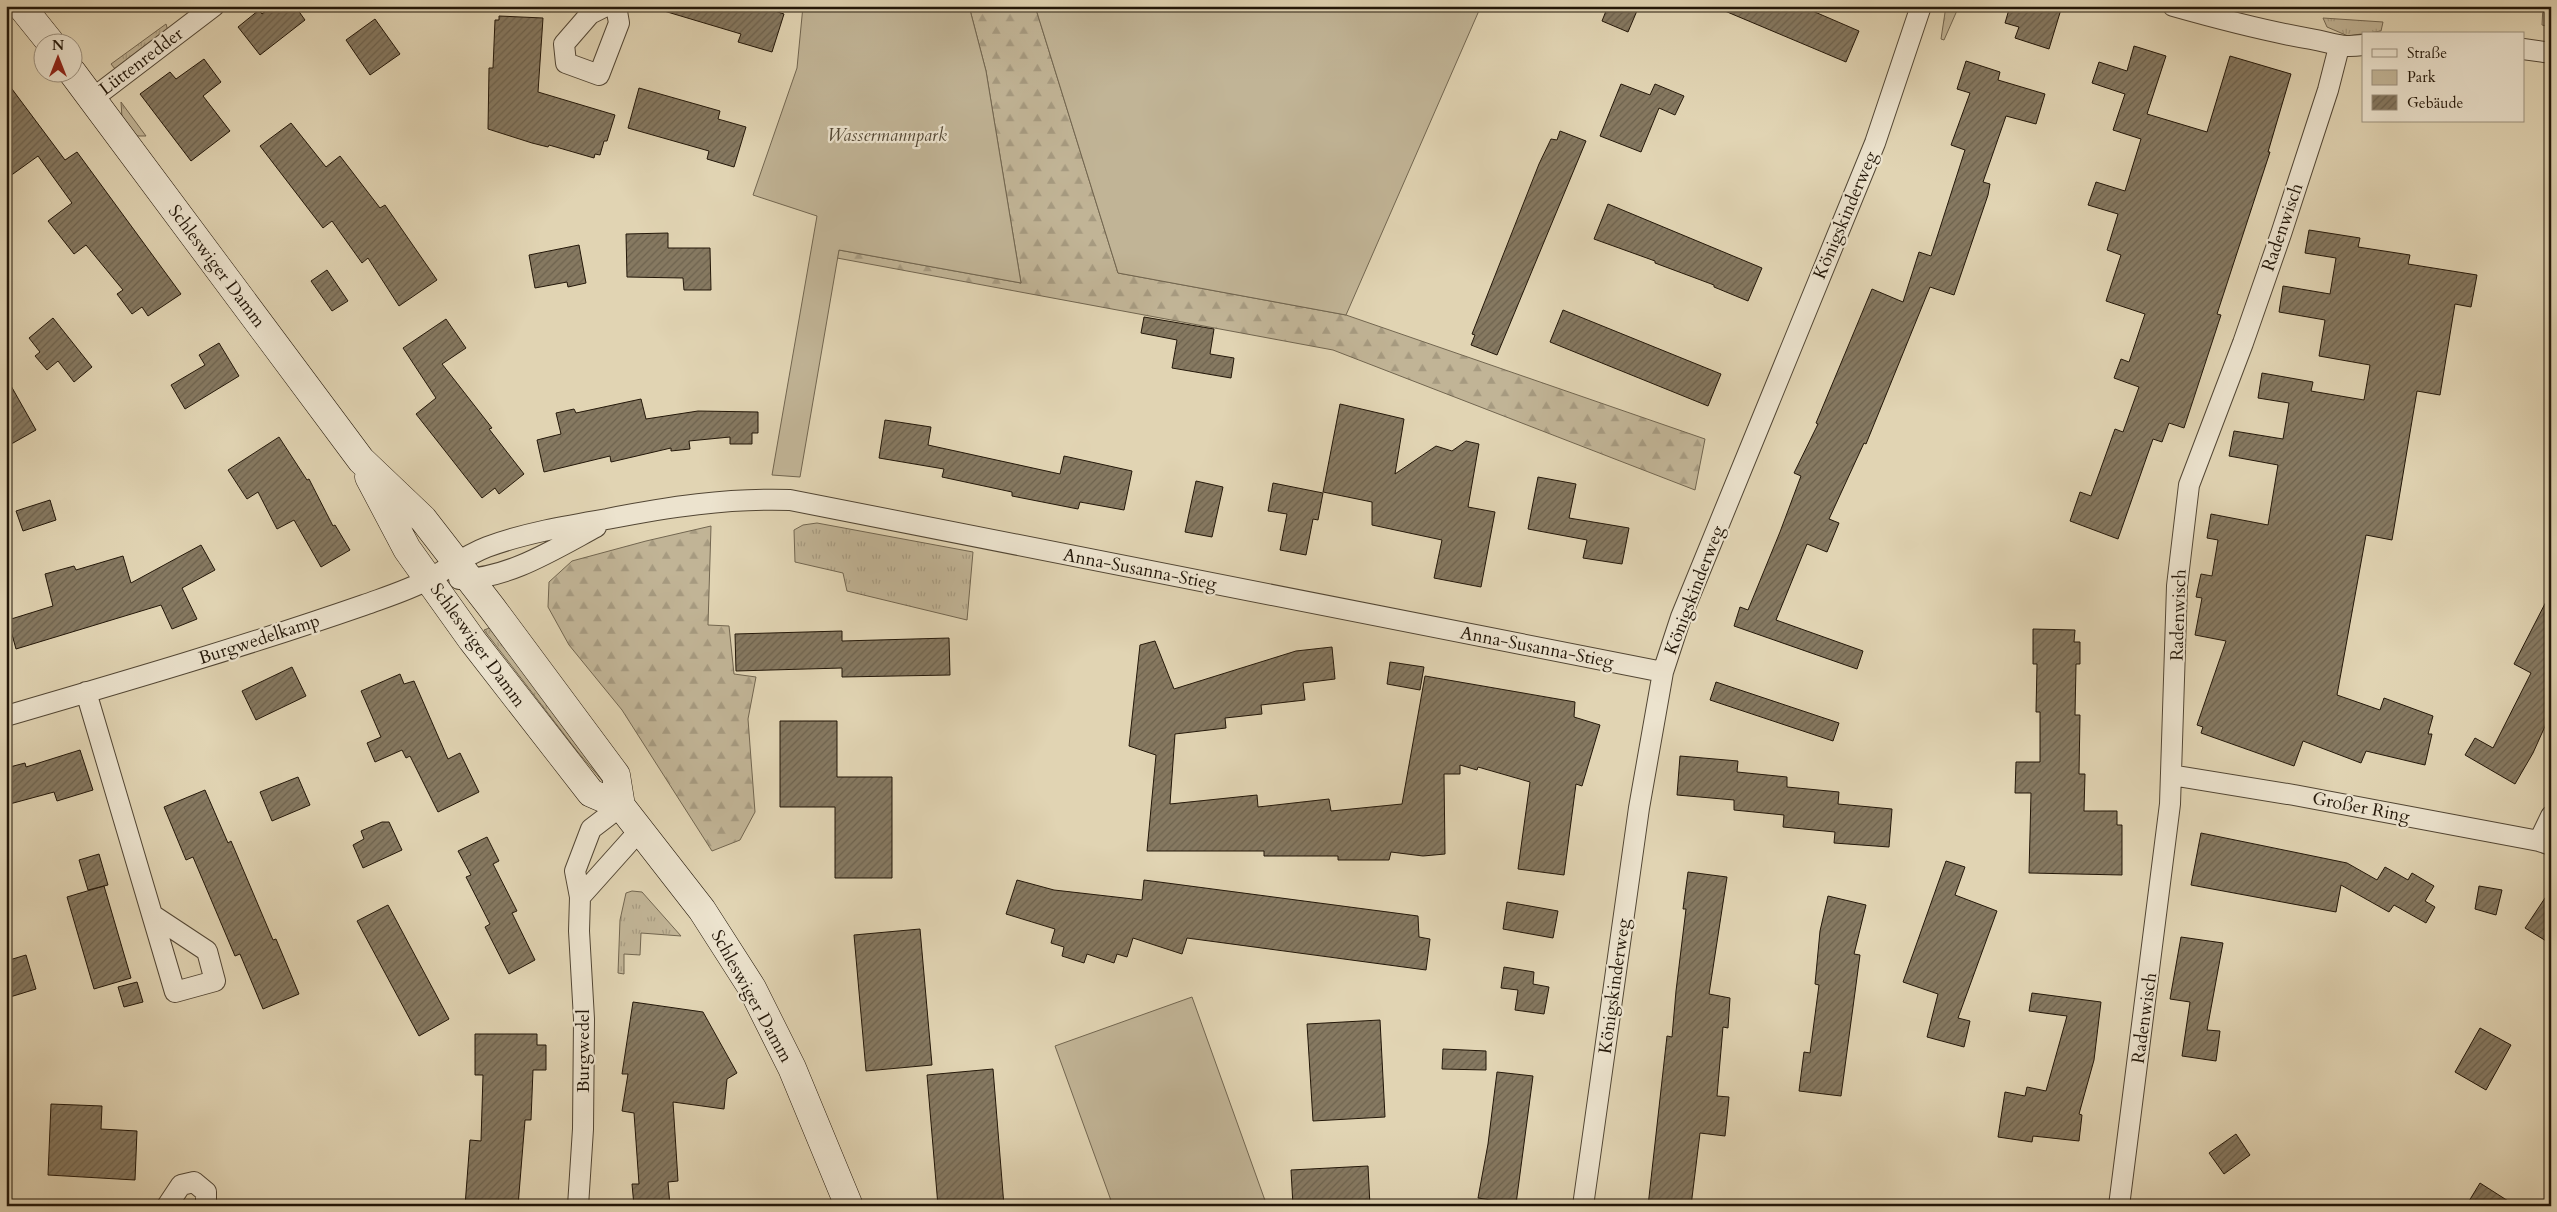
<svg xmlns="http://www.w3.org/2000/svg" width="2557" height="1212" viewBox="0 0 2557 1212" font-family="Cardo,serif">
<defs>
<pattern id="grass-tufts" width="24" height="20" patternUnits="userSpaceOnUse" patternTransform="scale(1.25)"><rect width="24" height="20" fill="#c1b496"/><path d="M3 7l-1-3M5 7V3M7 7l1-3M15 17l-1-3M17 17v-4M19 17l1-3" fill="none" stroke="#a69a80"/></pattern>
<pattern id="forest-firs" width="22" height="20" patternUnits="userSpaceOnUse" patternTransform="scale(1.25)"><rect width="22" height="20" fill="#c1b496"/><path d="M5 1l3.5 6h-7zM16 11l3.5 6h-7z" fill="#a69a80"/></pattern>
<pattern id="building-hatch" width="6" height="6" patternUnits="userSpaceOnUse" patternTransform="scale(1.25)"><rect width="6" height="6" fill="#867961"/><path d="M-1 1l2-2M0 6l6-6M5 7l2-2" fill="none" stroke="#6d624e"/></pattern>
</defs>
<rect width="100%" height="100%" fill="#e1d4b3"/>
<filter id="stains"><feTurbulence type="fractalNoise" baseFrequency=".004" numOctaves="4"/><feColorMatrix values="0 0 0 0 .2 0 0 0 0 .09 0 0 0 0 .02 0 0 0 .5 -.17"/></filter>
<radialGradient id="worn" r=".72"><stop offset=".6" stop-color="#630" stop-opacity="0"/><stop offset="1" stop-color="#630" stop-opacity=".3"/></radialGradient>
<!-- grass -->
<path fill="url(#grass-tufts)" stroke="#726650" d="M1946,6H1959L1944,40L1941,39Z
M2323,18L2383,22L2381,31L2348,36L2327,27Z
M166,24L168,31L115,69L111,64Z
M121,102L146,136H134L122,118Z
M817,523L973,552L967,620L847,591L843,573L795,562L794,530L803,525Z
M492,627L615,796L577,751L484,630Z
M632,891L642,892L681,936L641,933L640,955L624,954V974L618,973L620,920L626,893Z"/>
<!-- forest -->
<path fill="url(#forest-firs)" stroke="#726650" d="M969,6H1035L1118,273L1346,315L1705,439L1695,490L1333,350L837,258L839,250L1021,283L986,71Z
M711,526L708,625L729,626L734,674L756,677L748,719L755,812L740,840L712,851L622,710L569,645L548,607L549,582L572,561L646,541Z"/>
<!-- green -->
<path fill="#c1b496" stroke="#726650" d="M803,6H969L986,71L1021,283L839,250L800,477L772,475L817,216L753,195L797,68Z
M1035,6H1481L1346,315L1118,273Z
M2543,6H2551V27L2542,25Z
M1192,997L1267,1206H1113L1055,1046Z"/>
<!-- building -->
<path fill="url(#building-hatch)" stroke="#231709" d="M272,6H295L305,20L260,55L238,27L259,10L262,14Z
M665,6H759L784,14L772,52L738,42L741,34L664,11Z
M1608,6H1639L1628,32L1602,21Z
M1713,6H1801L1859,31L1846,62Z
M2010,6H2062L2049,49L2015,38L2019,27L2005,23Z
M499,16L543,18L538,92L615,115L607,141H604L600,155L595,154L594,158L549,145L548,147L532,143L488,129L489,68H493L495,20H499Z
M375,19L400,54L370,75L346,40Z
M2134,46L2166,56L2147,114L2207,132L2230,56L2291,74L2268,152H2270L2217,314L2221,315L2184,428L2169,423L2162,442L2153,439L2118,539L2070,521L2080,492L2091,496L2115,429L2123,432L2139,387L2114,378L2121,359L2129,362L2145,314L2106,301L2121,255L2107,250L2118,214L2088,205L2096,182L2125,191L2141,139L2113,130L2125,94L2092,83L2099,62L2127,71Z
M204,59L221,82L203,96L230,131L191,161L140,94L170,72L176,79Z
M1966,61L2000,72L1998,80L2045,94L2036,124L2006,116L1983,182L1990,184L1988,195L1954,295L1930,287L1866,444L1864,443L1829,519L1839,523L1827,552L1807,544L1776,620L1863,651L1857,669L1734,626L1740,607L1748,610L1780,532L1801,476L1794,473L1818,424L1816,423L1872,289L1903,302L1919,252L1931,256L1965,150L1951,145L1970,93L1957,89Z
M6,81L65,160L77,152L181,294L148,316L142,307L132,314L117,294L123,290L86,245L74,254L48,221L72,203L38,156L6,179Z
M1621,84L1650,95L1655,84L1684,96L1675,115L1659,108L1641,152L1600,136Z
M639,88L720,111L718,119L746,127L734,167L707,159L709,151L628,128Z
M291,123L326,167L340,156L380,208L385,205L437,280L399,306L368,258L362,263L332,221L323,228L260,146Z
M1560,131L1586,141L1497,355L1471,345L1475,335L1472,334L1539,164L1551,139L1557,140Z
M1608,204L1762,268L1748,301L1714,287V285L1655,263V261L1594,239Z
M2309,230L2360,238L2358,247L2410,255L2408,264L2477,275L2471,307L2455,304L2440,395L2417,391L2392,540L2366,535L2337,695L2380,710L2384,698L2433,716L2428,734H2432L2425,765L2366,751L2361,763L2303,741L2294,766L2201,733L2203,727L2197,725L2226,641L2195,635L2202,598L2196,597L2201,574L2212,576L2218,540L2207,538L2211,514L2268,525L2278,465L2229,456L2234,431L2283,439L2289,403L2258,398L2262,373L2313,382L2311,391L2364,400L2370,365L2319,356L2325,320L2279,312L2283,286L2330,294L2336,258L2305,253Z
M668,233V248H710L711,290H684L683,278L627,277L626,234Z
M579,245L586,283L568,287L567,282L535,288L529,255Z
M327,270L348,301L332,311L311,281Z
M1563,310L1721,374L1708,406L1550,342Z
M1144,317L1214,329L1210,354L1234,358L1231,378L1172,368L1177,340L1141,333Z
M53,318L92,367L74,382L58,361L47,370L35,356L40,352L29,338Z
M446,319L466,348L442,364L492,428L489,429L524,474L499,494L495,488L482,498L416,414L436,398L403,348Z
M219,343L239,376L185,409L171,385L205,365L199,355Z
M6,377L36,430L6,447Z
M641,399L646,419L698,411L758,412V433H752V444H730V437L689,441L690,449L671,451V448L611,462L610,456L544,472L537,440L561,434L556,413L574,409L576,413Z
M1340,404L1404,419L1395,474L1436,446L1452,451L1466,441L1479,444L1468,507L1495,512L1481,587L1434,578L1442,540L1372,525V502L1323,492Z
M885,420L931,427L928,445L1060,474L1064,456L1132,471L1124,510L1080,502L1078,509L1012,496V492L942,477L944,469L879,458Z
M279,437L307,480L309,479L333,526L335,525L350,550L321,567L294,520L277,529L258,492L247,499L228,470Z
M1538,477L1576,484L1569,518L1629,528L1622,564L1583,558L1587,540L1528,529Z
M1196,481L1223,487L1212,537L1185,532Z
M1273,483L1323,493L1318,520L1313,519L1306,555L1280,550L1287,514L1268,511Z
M50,500L56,520L23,531L16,511Z
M201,545L215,570L182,588L197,619L172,629L161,605L16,649L8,620L53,606L45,574L74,566L76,570L123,556L131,583Z
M2551,592V713L2533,753L2515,784L2465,755L2475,738L2493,748L2531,673L2514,664Z
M2033,629L2075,630L2074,642H2080V664H2076L2075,715H2080L2079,774H2085L2084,811H2117V825H2122V875L2029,873L2031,793H2015L2016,762H2040V712H2036L2037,664H2033Z
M842,631V641L949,638L950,675L842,677V668L736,671L735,634Z
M1155,641L1174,689L1296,651L1332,647L1335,679L1303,683L1305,700L1261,705L1262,714L1225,718L1226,728L1175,734L1170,804L1257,795L1258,807L1329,799L1331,811L1402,804L1425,676L1575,702L1574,717L1600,725L1582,786L1576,784L1564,875L1518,869L1530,782L1478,767L1477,770L1460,765V774H1444L1445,854L1423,856L1391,852L1389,860H1338V856H1264V851H1147L1156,755L1129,746L1140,645Z
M1390,662L1424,667L1420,690L1387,684Z
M292,667L306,696L256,720L242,691Z
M400,674L404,684L414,681L448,759L460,753L479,792L438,812L410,756L406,758L402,750L375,762L367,743L381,737L361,691Z
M1716,682L1839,723L1833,741L1710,700Z
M780,721H837V777H892V878H835V807H780Z
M80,750L93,790L57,801L54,792L6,805V768L25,763L26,767Z
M1680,756L1738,761L1737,772L1787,777V787L1839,792L1838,804L1892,809L1889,847L1834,843L1835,832L1783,827L1784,815L1734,810V800L1677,795Z
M298,777L310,805L272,821L260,792Z
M205,790L228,843L231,841L273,940L276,939L299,994L263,1009L240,954L235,956L193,857L186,860L164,807Z
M382,822H389L402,850L363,868L353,845L364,839L361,831Z
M2201,833L2347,863L2377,880L2385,867L2408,880L2412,873L2434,886L2425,901L2435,907L2426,923L2394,905L2389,912L2341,885L2336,912L2191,885Z
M487,837L499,861L493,864L517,911L512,913L535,960L509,974L485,927L490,924L466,877L471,875L458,851Z
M99,854L108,885L88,890L79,860Z
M1946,861L1965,867L1955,895L1997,911L1958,1018L1970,1021L1964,1047L1927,1037L1938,994L1903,982Z
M1688,872L1727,877L1709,994L1730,998L1728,1028L1723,1027L1717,1096L1729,1097L1725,1136L1700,1133L1691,1206H1648L1667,1036L1672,1037L1676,991L1686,909H1683Z
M1017,880L1054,890L1142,900L1144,880L1418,916L1419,937L1430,939L1426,970L1187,938L1182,954L1133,938L1127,957L1117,954L1114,963L1087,954L1084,963L1062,956L1064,947L1051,943L1055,929L1006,914Z
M104,886L131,978L94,989L67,897Z
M2479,886L2502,890L2496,915L2475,909Z
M2551,889V944L2525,928Z
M1828,896L1866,905L1854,954L1860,955L1841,1096L1799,1091L1804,1052L1810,1053L1819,985L1815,984L1820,931Z
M1507,902L1558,911L1553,938L1503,929Z
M388,905L449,1019L419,1036L357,921Z
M920,929L932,1065L866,1071L854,935Z
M2181,937L2223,943L2207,1030L2220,1031L2216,1061L2182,1056L2190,1002L2170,999Z
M26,955L36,989L10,997L6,986V961Z
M1504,967L1534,972L1533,984L1549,987L1544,1014L1515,1010L1518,990L1501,988Z
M137,982L143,1002L124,1007L118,987Z
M2032,993L2101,1002L2094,1060L2079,1114L2082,1115L2079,1141L2033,1136L2032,1142L1998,1137L2005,1092L2025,1096L2027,1087L2046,1091L2067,1016L2029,1011Z
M633,1002L703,1012L737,1073L727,1079L724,1109L673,1102L678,1181L668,1182L670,1206H634L632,1184H639L634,1113L622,1111L628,1074H622Z
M1380,1020L1385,1117L1313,1121L1307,1024Z
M2480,1028L2511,1045L2486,1090L2455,1072Z
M475,1034H537V1045H546V1070H533L531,1120H525L518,1206H465L470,1140L481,1141L483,1075H475Z
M1443,1049L1486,1051V1070L1442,1069Z
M993,1069L1004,1206H938L927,1075Z
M1497,1072L1533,1076L1516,1204L1478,1198L1488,1144Z
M51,1104L102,1106L101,1129L137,1131L135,1180L48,1175Z
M2236,1134L2250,1155L2224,1174L2209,1153Z
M1368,1166L1370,1206H1293L1291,1170Z
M2480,1183L2516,1206H2466Z"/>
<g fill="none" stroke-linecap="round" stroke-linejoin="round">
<defs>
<path id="minor" d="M606,6L590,14L564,44L566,63L599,75L619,23L616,6
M2173,6C2219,19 2264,31 2311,39C2334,43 2338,48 2363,45
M2523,49L2551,53
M92,99L214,6
M459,579C506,580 555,549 596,527
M86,692L175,992L215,981L207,951L154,916
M6,716C126,681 246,646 364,605C386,597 409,590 429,579C449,568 466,555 487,547C525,533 566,526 607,519C668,507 727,498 790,500L1663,672
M2171,775L2294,795L2539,841L2551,845
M2539,841L2551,816
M580,897L639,831
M167,1206L181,1185L194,1182L206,1192V1206
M578,1206L583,1129L584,1019L579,931L580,897L575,871L591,829L621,806
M1583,1206L1639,808L1663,672L1681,617L1875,143L1921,6
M2119,1206L2170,804L2177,586L2189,485L2243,343L2281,234L2328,90L2339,47"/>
<path id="secondary" d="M21,6L50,42
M72,72L361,460L423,519L492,608L616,775L621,806L702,910L752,988L792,1068L849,1206
M369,477L407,549L472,640L591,793L621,806"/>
</defs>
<!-- minor casing -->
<use href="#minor" stroke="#524634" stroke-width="22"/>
<!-- secondary casing -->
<use href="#secondary" stroke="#231709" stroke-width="29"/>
<!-- minor -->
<use href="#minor" stroke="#ece3ce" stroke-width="20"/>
<!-- secondary -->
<use href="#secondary" stroke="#ece3ce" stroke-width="28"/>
</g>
<g text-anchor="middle" stroke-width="4.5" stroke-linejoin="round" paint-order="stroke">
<!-- street labels -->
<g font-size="18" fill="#231709" stroke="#ece3ce">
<text transform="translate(141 61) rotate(-37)" y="6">Lüttenredder</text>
<text transform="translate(1845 215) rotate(-67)" y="6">Königskinderweg</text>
<text transform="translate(2282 227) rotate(-71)" y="6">Radenwisch</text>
<text transform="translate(217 266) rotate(53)" y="6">Schleswiger Damm</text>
<text transform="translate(1140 569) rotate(11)" y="6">Anna-Susanna-Stieg</text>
<text transform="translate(1694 590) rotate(-69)" y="6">Königskinderweg</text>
<text transform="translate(2178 615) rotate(-88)" y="6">Radenwisch</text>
<text transform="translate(259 639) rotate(-18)" y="6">Burgwedelkamp</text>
<text transform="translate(478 645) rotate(54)" y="6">Schleswiger Damm</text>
<text transform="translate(1537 647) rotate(11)" y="6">Anna-Susanna-Stieg</text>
<text transform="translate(2361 807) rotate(11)" y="6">Großer Ring</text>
<text transform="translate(1614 986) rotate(-82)" y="6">Königskinderweg</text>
<text transform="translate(752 996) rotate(61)" y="6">Schleswiger Damm</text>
<text transform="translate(2144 1018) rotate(-82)" y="6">Radenwisch</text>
<text transform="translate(583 1051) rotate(-90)" y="6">Burgwedel</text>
</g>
<!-- park labels -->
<g font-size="18" font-style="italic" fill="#524633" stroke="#ece3ce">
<text x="887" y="141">Wassermannpark</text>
</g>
</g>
<!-- margin -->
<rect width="2557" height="1212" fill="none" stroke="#e1d4b3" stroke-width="25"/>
<rect x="8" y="8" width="2542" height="1197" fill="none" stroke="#231709" stroke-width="2.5"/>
<rect x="12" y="12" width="2532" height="1187" fill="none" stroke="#231709"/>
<!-- legend -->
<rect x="2362" y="32" width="162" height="90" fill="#ece3ce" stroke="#9c917f"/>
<rect x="2372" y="49" width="25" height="8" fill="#ece3ce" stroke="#9c917f"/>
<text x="2407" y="58" font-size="15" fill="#231709">Straße</text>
<rect x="2372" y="70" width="25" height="15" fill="#c1b496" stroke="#9c917f"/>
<text x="2407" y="82" font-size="15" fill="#231709">Park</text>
<rect x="2372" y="95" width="25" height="15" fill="url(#building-hatch)" stroke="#9c917f"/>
<text x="2407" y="108" font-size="15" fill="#231709">Gebäude</text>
<!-- north arrow -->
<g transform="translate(58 58)"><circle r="24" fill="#ece3ce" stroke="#9c917f"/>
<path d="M0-4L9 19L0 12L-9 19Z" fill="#8f2418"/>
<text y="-8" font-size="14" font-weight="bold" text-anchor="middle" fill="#231709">N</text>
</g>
<rect width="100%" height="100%" filter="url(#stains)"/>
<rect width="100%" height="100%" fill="url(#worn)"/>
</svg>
